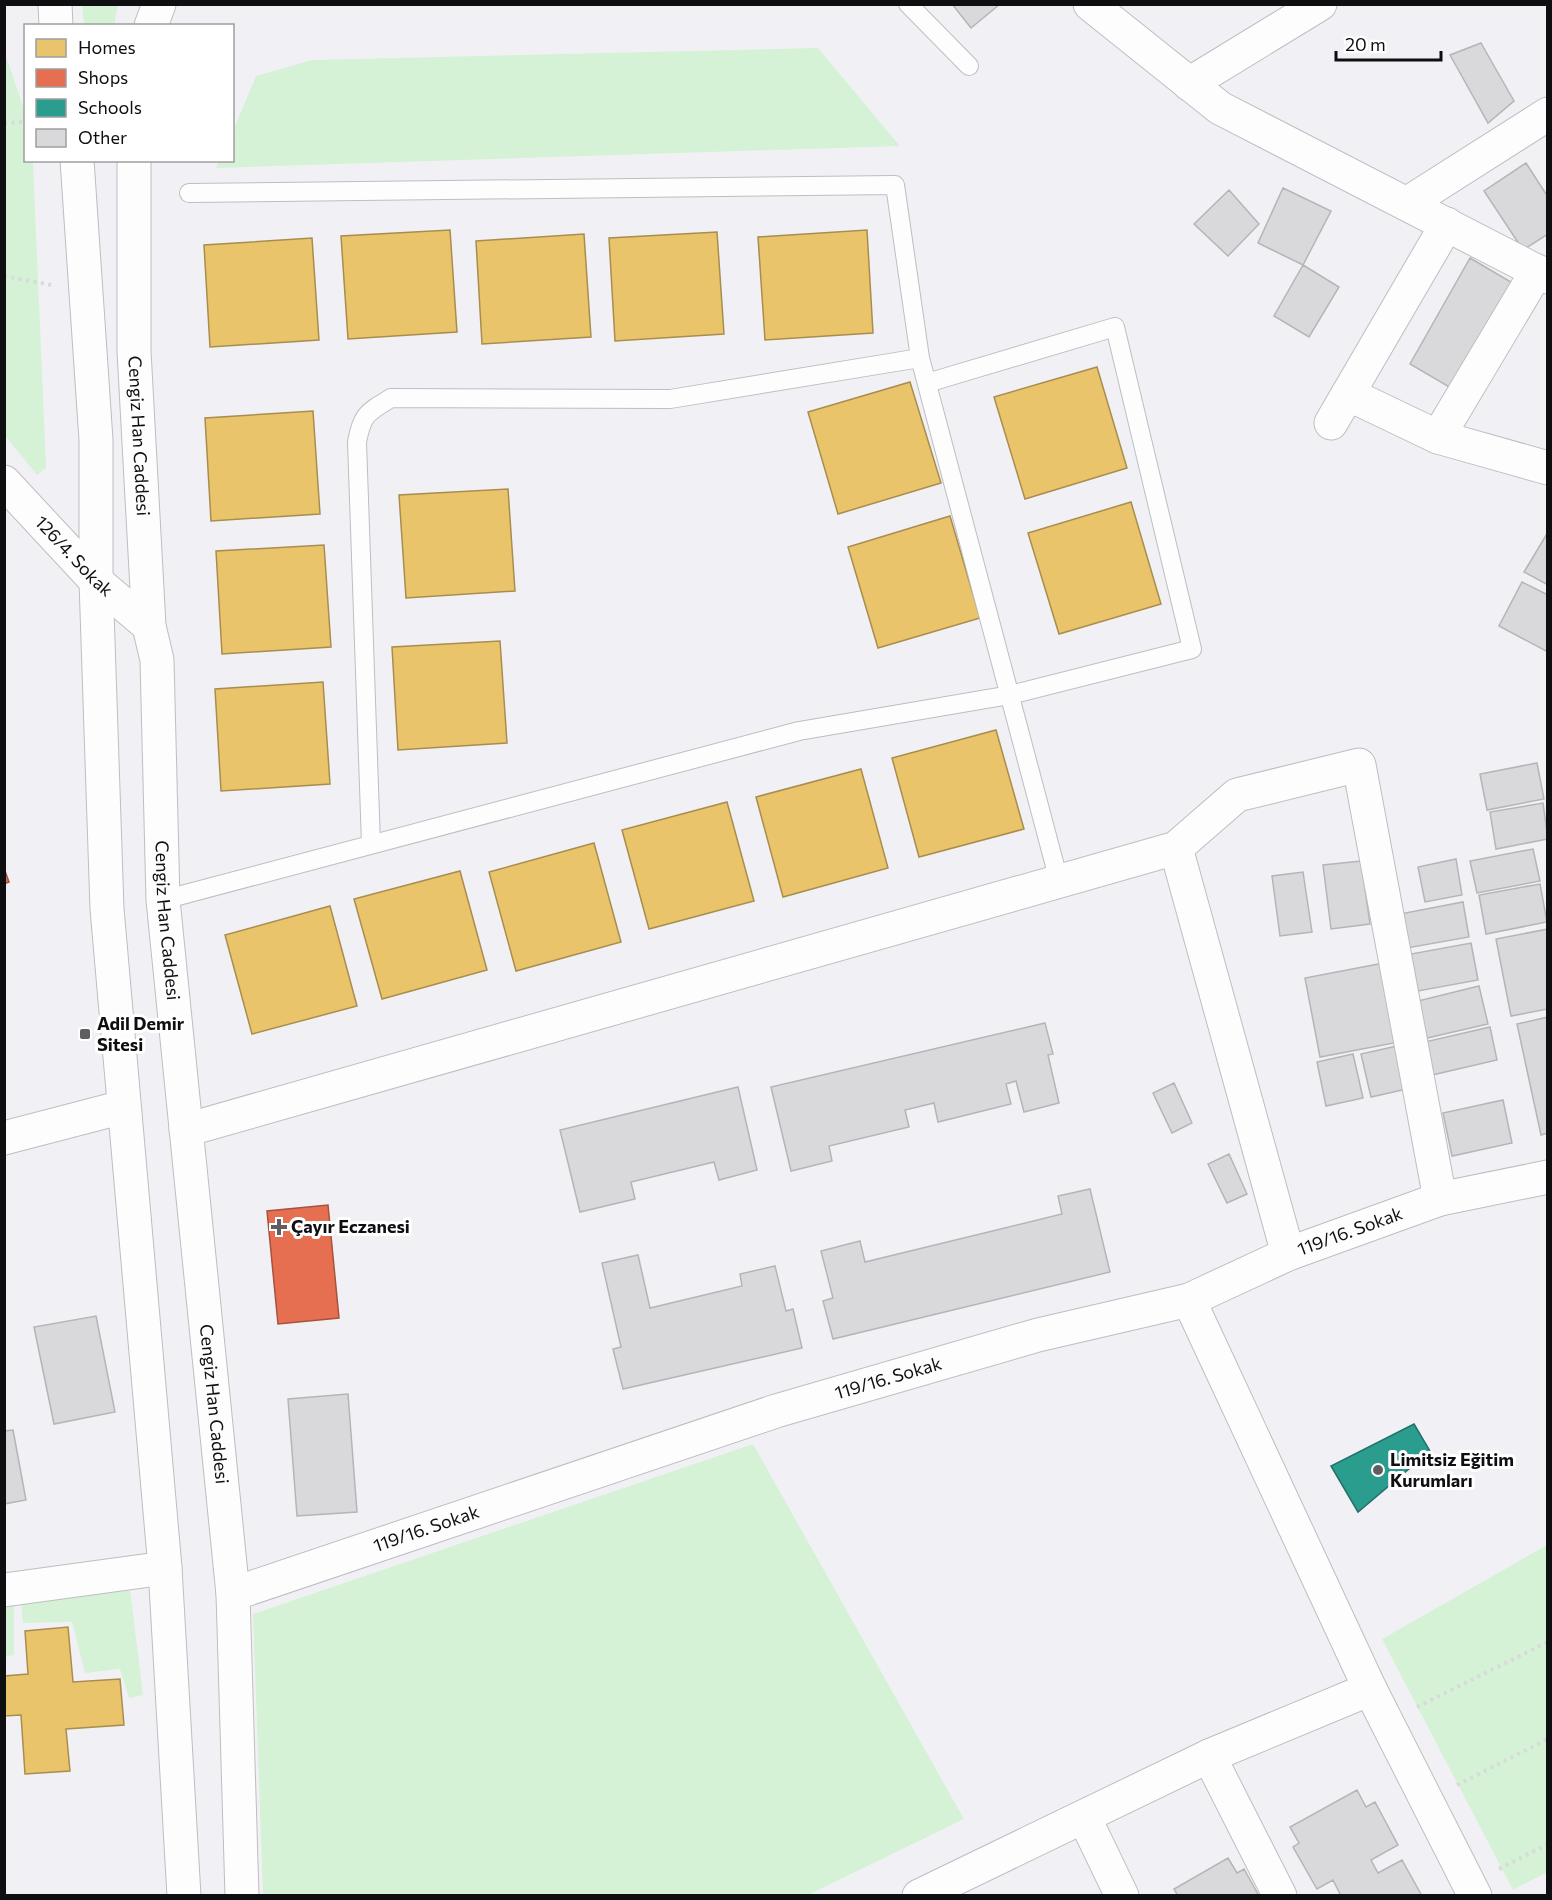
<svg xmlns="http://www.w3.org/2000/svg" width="1552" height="1900" viewBox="0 0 1552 1900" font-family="Commissioner,sans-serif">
<rect width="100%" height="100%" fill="#f1f1f5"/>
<!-- green -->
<path fill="#d6f2d6" d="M82,5H118L114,25H84Z
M818,48L900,146L216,168L219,161L232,160L233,131L256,76L312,60Z
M4,50L25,112L26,160L33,161L46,468L37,475L5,436Z
M753,1444L964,1819L808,1895H263L253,1614Z
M1547,1545V1872L1513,1890L1382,1639Z
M130,1590L143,1695L129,1698L120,1669L85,1673L72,1622L23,1623L21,1604Z
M14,1603V1655L5,1657L4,1605Z"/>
<!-- homes -->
<path fill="#e9c46a" stroke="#a88d4f" stroke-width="1.5" d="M450,230L457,332L348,339L341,236Z
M867,230L873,333L765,340L758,237Z
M717,232L724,334L615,341L609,238Z
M584,234L591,337L482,344L476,241Z
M312,238L319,340L210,347L204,245Z
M1097,367L1127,468L1025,499L994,397Z
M910,382L941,483L838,514L808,412Z
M313,411L320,514L211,521L205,418Z
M508,489L515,591L406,598L399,495Z
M1131,502L1161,604L1059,634L1028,533Z
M950,516L980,618L878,648L848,547Z
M324,545L331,647L222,654L216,551Z
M500,641L507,743L398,750L392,647Z
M323,682L330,784L221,791L215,689Z
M996,730L1024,829L919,857L892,758Z
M861,769L888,868L783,897L756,797Z
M727,802L754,901L649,929L622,830Z
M594,843L621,942L516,971L489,872Z
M460,871L487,970L382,999L354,899Z
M330,906L357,1006L252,1034L225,935Z
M68,1627L73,1682L120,1679L124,1725L66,1729L70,1771L25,1774L21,1715L4,1716V1676L28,1674L25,1631Z"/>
<!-- shops -->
<path fill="#e76f51" stroke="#a6523e" stroke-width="1.5" d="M4,868L9,882L4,884Z
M328,1205L339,1318L278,1324L267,1211Z"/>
<!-- schools -->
<path fill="#2a9d8f" stroke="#227269" stroke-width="1.5" d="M1414,1424L1430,1451L1358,1512L1331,1466Z"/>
<!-- building -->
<path fill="#d9d9db" stroke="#b5b4b7" stroke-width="1.5" d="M952,4H1000L971,28Z
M1481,43L1514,101L1488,123L1450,55Z
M1526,163L1548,197V234L1523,250L1484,191Z
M1283,188L1331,211L1303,265L1258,243Z
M1229,190L1259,224L1228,256L1194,224Z
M1470,258L1516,285L1456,391L1410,364Z
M1303,265L1339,287L1309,337L1274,316Z
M1548,532V585L1524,572Z
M1522,582L1548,595V652L1499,626Z
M1537,763L1544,799L1487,810L1480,774Z
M1543,803L1548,839L1496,849L1490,812Z
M1533,849L1540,881L1477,893L1470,861Z
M1456,859L1462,895L1425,902L1418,867Z
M1361,861L1370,924L1331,929L1323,865Z
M1303,872L1312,932L1280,936L1272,876Z
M1540,884L1547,922L1486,934L1479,895Z
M1463,902L1469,937L1407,948L1400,914Z
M1548,929V1009L1511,1016L1496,939Z
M1471,943L1478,980L1418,991L1411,954Z
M1384,963L1399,1042L1320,1057L1305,978Z
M1479,986L1488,1024L1427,1038L1418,1001Z
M1548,1017V1133L1541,1135L1517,1024Z
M1045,1023L1053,1054L1048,1055L1059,1103L1024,1112L1016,1081L1006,1084L1011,1104L938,1122L934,1103L905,1110L909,1127L829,1146L832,1161L791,1171L771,1087Z
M1490,1027L1497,1060L1432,1075L1425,1042Z
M1397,1046L1407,1089L1371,1097L1361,1054Z
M1353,1054L1363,1098L1326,1106L1317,1062Z
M1174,1083L1192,1123L1172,1133L1153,1093Z
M738,1087L757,1170L719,1180L714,1162L631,1182L635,1199L580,1212L560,1130Z
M1503,1100L1512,1143L1452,1156L1443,1113Z
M1229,1154L1247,1194L1227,1203L1208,1164Z
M1090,1189L1110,1272L833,1339L823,1301L833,1298L821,1251L860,1241L865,1262L1062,1214L1058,1196Z
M638,1255L650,1308L742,1286L740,1274L775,1266L786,1311L793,1309L802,1348L623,1389L613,1349L621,1347L602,1263Z
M96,1316L115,1412L54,1424L34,1327Z
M348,1394L357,1512L297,1516L288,1399Z
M13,1430L26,1500L4,1504V1431Z
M1357,1790L1366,1807L1375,1802L1398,1845L1371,1860L1378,1873L1402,1860L1422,1896H1341L1333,1880L1317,1889L1293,1847L1299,1843L1290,1827Z
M1228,1858L1237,1873L1244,1869L1259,1896H1178L1174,1889Z"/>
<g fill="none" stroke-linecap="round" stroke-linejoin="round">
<defs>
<path id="service" d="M908,4L969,66
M189,193L895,185L920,358
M371,844L357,442C362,414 368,412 391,398L670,399L920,358L1059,881
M163,900L799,731L1010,695L1192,649L1115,327L927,383"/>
<g id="minor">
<path d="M1090,4L1220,108L1548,277"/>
<path d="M1189,84L1320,4"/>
<path d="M1408,203L1548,114"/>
<path d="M1348,394L1438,437L1548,468"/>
<path d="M1331,423L1447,224"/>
<path d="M1438,437L1537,271"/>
<path id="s1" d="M4,482L96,581L149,626"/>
<path d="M1176,848L1288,1254"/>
<path d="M186,1130L1176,848L1237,795L1359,765L1440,1199"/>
<path d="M4,1138L123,1107"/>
<path d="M4,1590L165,1568"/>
<path id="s2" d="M233,1594L776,1411L1038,1335L1189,1300L1288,1254L1440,1199L1548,1177"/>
<path d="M1209,1756L1280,1896"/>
<path d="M1084,1817L1122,1896"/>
<path d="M919,1896L1209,1756L1370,1689"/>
</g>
<path id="tertiary" d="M1189,1300L1370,1689L1475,1896"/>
<g id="secondary">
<path d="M55,4L56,26"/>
<path d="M151,26L159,4"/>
<path d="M77,160L96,440V581L107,909L165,1568L184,1896"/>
<path id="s3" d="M134,160V351L149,626L157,660L163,900L233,1594L242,1896"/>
</g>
</defs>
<!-- service casing -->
<use href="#service" stroke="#bebec1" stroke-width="20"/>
<!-- minor casing -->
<use href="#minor" stroke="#bebec1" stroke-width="35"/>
<!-- tertiary casing -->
<use href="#tertiary" stroke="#bebec1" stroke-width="35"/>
<!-- secondary casing -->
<use href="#secondary" stroke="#bebec1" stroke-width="35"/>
<!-- path -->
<path stroke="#d9d9da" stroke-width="4" stroke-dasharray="3 4.5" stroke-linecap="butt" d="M4,123L26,122
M4,276L51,285
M1417,1707L1548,1642
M1457,1785L1548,1739
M1499,1869L1548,1844"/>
<!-- service -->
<use href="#service" stroke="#fdfdfe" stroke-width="18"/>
<!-- minor -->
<use href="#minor" stroke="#fdfdfe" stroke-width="33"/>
<!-- tertiary -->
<use href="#tertiary" stroke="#fdfdfe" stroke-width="33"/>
<!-- secondary -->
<use href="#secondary" stroke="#fdfdfe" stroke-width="33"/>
</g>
<!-- markers -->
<g fill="#5e5d61" stroke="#fff" stroke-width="2">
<rect x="79" y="1028" width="12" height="12" rx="3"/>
<path d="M276 1218h6v6h6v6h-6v6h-6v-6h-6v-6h6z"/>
<circle cx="1378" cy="1470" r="6"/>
</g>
<g text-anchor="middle" stroke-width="6" stroke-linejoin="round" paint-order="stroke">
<!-- street labels -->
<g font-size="18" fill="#0f0e11" stroke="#fff">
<text dy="6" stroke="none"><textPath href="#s3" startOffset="276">Cengiz Han Caddesi</textPath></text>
<text dy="6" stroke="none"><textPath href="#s1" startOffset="102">126/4. Sokak</textPath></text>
<text dy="6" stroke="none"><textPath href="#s3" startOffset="762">Cengiz Han Caddesi</textPath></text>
<text dy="6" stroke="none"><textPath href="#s2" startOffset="1176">119/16. Sokak</textPath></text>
<text dy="6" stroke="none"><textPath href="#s2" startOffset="690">119/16. Sokak</textPath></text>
<text dy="6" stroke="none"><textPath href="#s3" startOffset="1248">Cengiz Han Caddesi</textPath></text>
<text dy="6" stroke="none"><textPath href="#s2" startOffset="204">119/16. Sokak</textPath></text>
</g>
<!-- poi labels -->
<g font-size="18" font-weight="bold" fill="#0f0e11" stroke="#fff" text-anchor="start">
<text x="97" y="1030">Adil Demir<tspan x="97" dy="21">Sitesi</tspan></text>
<text x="291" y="1233">Çayır Eczanesi</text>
<text x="1390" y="1466">Limitsiz Eğitim<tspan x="1390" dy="21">Kurumları</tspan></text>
</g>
</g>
<!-- border -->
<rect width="1552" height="1900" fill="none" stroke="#0f0e11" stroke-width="12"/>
<!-- legend -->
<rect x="24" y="24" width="210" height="138" fill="#ffffff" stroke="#9f9fa0" stroke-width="1.5"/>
<rect x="36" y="39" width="30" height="18" fill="#e9c46a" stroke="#9f9fa0" stroke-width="1.5"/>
<text x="78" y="54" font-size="18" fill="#0f0e11">Homes</text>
<rect x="36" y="69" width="30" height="18" fill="#e76f51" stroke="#9f9fa0" stroke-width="1.5"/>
<text x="78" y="84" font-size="18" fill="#0f0e11">Shops</text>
<rect x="36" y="99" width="30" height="18" fill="#2a9d8f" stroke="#9f9fa0" stroke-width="1.5"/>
<text x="78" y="114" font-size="18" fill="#0f0e11">Schools</text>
<rect x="36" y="129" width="30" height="18" fill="#d9d9db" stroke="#9f9fa0" stroke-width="1.5"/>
<text x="78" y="144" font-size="18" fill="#0f0e11">Other</text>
<!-- scale -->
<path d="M1336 51v9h105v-9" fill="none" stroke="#0f0e11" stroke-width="3"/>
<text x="1345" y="51" font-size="18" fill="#0f0e11" stroke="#ffffff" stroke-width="4.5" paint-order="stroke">20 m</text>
</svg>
